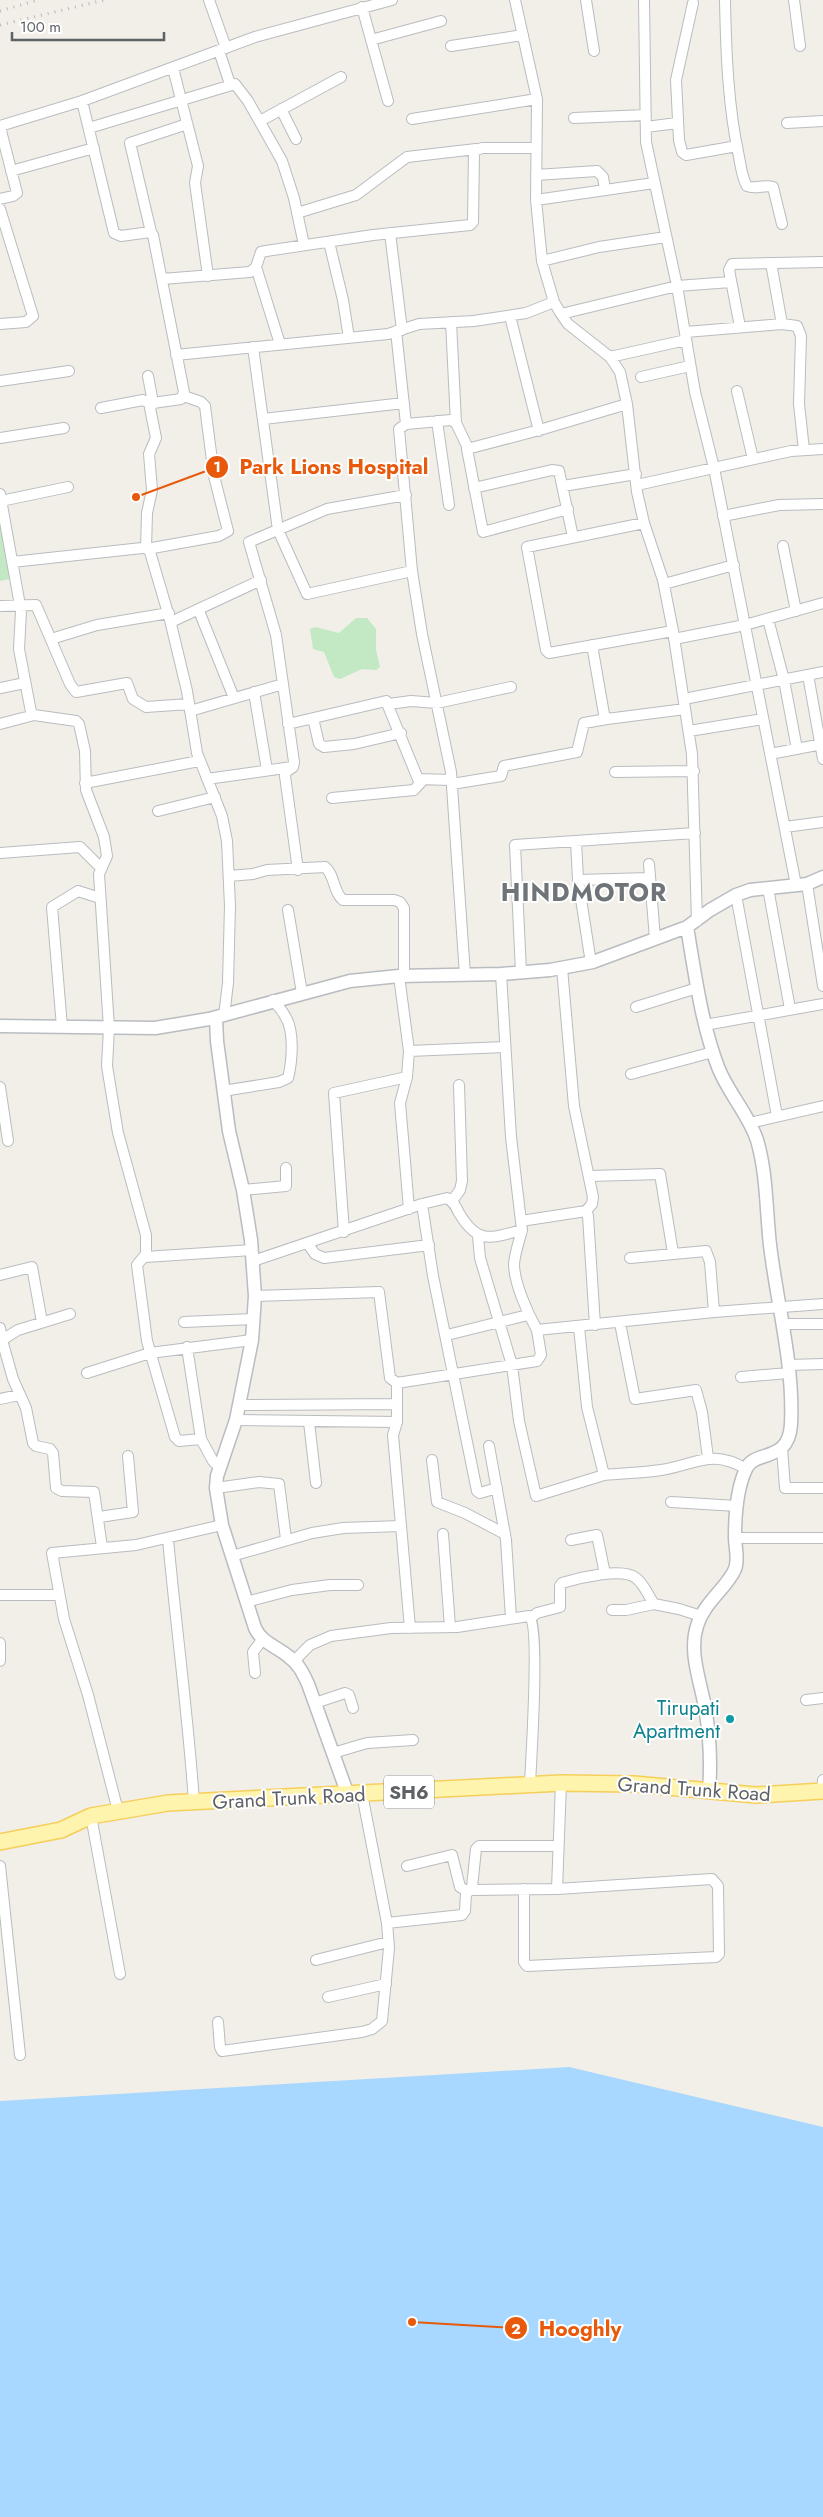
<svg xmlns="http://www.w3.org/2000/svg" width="823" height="2517" viewBox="0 0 823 2517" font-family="Jost,sans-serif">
<rect width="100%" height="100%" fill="#f1efe7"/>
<!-- green -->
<path fill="#c3e9c4" d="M0,521L10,579L0,581Z
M356,618H367L376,629V650L380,667L376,670L362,669L340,679L334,677L324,652L313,649L310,629L315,627L339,633Z"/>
<!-- water -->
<path fill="#a8d7ff" d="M569,2067L823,2127V2517H0V2101Z"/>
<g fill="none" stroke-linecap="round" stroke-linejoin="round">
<defs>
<path id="minor" d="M209,0L226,48
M515,0L537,99L536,200L542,261L554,302L561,314L568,324L610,357L620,372L627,404L637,492L644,523L663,580L673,631L692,754L697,921
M586,0L594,51
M644,0L646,142L677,286L695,392L714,468L796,885
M725,0C726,52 728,106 739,157C741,167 742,178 747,186C756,190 764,184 773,187L782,224
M794,0L800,46
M693,3L676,80L679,140L682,152L686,155L737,146
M362,7L388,101
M371,40L441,21
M451,46L523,35
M219,51L230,84
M173,68L198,166L195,183L208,276
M82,101L114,233L121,236L150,232L153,235L184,392L181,399L153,403L150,408L156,438L149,454L152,490L147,513L146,548
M281,109L296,139
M574,118L646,115
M412,119L537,99
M260,121L341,77
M787,123L823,121
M0,126L82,101L255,37L392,0
M0,127L17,193L13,196L0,199
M646,127L677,123
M89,128L235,84L248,101L282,161L294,198L304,245
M11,171L94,148
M536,175L597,171L603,177L605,190
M536,200L654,183
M0,209L33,316L26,322L0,324
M297,213L356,195L407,157L476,149
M151,232L130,143L187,124
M390,233L402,330
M329,242L343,300L349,338
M542,261L599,247L666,237
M771,263L782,324
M256,267L280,344
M162,279L250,272L256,267L261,252L266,251L373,235L470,225L473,222L474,151L482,148H536
M561,314L677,286L731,282
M510,316L539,431
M451,322L456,423
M740,327L729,270L732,264L823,262
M396,331L406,424
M686,332L782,324L797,326L801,336L799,404L804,450
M253,347L278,530L307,594L412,571L422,634L451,772L465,975
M176,355L388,334L419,324L474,321L526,313L554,302
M610,357L686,340
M148,376L153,403
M641,377L690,366
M0,381L69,371
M737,391L753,459
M101,408L143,400L152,405
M263,419L404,403
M437,421L449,505
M0,438L64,428
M637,485L791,451L823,449
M563,486L636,474
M474,488L552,470L559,471L573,537
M0,494L21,611L19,649L31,712L34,715L76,721L79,724L85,751L86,790L104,837L107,856L99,874L109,1028L107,1066L118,1133L146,1235V1254L137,1265L147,1341L175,1437L179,1441L201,1439L213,1461L219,1467
M1,501L68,487
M568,509L483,532L467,449L543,429L627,404
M723,516L779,505L823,504
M644,523L527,547L546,650L549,653L673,631
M783,546L796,611
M147,549L219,536L228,531L214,476L205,406L201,402L184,396
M12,562L142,548H146L150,552L170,620L187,691L197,753L222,816L227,841L230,906L228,983L224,1016
M412,571L399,429L406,424L451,420L456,423L468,448
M664,584L734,565
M0,606L36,605L70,684L76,692L127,683L133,699L146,707L189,704
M199,611L234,698
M768,619L784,680L797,749
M171,622L261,580
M51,639L97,625L169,613
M674,639L745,625L823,603
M592,645L604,714L607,719L685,709
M808,675L823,759
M0,688L25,683
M254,692L267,770
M684,699L823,672
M389,704L411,701L437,703L511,687
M190,711L283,684
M313,718L319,744L324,747L354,744L401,733
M0,724L34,715
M288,724L386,701L418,779L452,780
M689,731L763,719
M770,754L823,744
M615,772L694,771
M207,779L292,767
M85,783L199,761
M452,784L501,776L504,766L577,752L584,723L607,719
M332,798L414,790L423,780
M158,811L215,797
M785,827L823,822
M576,841L578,880L591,963
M0,853L80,847L101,868
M649,864L655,939
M298,870L285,776L286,772L293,767L294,762L276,635L249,542L327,509L406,495
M229,876L253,874L267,870L325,867C335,875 333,892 343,900H394L400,902L404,908V976
M578,880L650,878
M807,884L823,986
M768,888L790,1009
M736,895L777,1116
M288,910L302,993
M562,968L574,1106L593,1197L592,1204L586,1211
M521,972L515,845L695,833
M501,974L511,1137L522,1230
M399,976L409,1051L407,1077L400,1103L409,1209
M636,1007L697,988
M705,1025L823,1004
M62,1027L52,907L78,891L100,898
M409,1051L505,1047
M631,1074L713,1052
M0,1087L8,1141
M223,1091L279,1082L288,1078C292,1062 295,1031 285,1016C282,1010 277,1005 273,1000
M750,1123L823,1106
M590,1176L660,1174L673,1253
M243,1190L286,1186V1168
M452,1201L460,1190L462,1181L459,1085
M422,1204L433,1276L477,1491L480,1493L497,1488
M521,1221L586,1211L588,1216L595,1325
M344,1232L334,1093L407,1077
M478,1236L480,1258L512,1365L519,1421L536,1496L604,1475L587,1407L579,1327
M308,1244L315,1254L324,1258L429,1245
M145,1257L252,1250
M630,1258L706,1251L710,1262L714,1312
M253,1261L422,1204L447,1198C454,1202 456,1207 459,1213C478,1245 491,1238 522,1230C519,1241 515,1253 514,1264C514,1283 528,1314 537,1330L714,1312L823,1304
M0,1275L32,1267L42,1322
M255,1296L379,1292L390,1378L397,1383
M184,1322L253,1319
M620,1323L635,1399L696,1390L702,1412L708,1458
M783,1324H823
M0,1328L2,1340L18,1330L70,1314
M447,1335L528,1315
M0,1340H2L13,1379L26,1408L33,1443L36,1446L50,1449L53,1453L56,1488L62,1491L94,1492L102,1547
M187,1347L201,1439
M788,1365L823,1364
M87,1373L150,1353L252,1340
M741,1377L788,1373
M0,1399L19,1395
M239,1405L397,1404
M236,1420L397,1422
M309,1422L316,1483
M489,1446L506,1540L511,1618
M782,1448L785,1488H823
M432,1460L437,1502L465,1513L505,1534
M604,1475C623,1473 642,1473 661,1470C695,1465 712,1448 746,1469
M216,1488L259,1482L279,1484L286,1539
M671,1502L737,1506
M99,1517L133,1512L128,1456
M443,1534L450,1627
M735,1538H823
M168,1539C176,1627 188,1714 194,1802
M571,1540L597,1535L605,1574
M232,1556L312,1533L343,1528L401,1526
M0,1595H59
M246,1602L292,1590L330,1585H358
M612,1610H626L654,1604
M531,1618L537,1613L560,1607V1586L562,1583C578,1578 623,1567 636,1578C645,1585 648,1596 654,1604L679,1609L701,1616
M410,1628L393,1435L397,1422V1383L537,1361L541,1355L537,1330
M0,1643V1661
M294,1661L310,1645L331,1636L391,1628L457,1627L529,1616C540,1625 531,1762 530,1784
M255,1673L253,1652L262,1640
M806,1700L823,1698
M315,1703L345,1693L349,1695L353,1708
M333,1753L367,1743L413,1740
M822,1791L823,1780
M118,1811L88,1695L64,1619L52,1553L136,1545L222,1525
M91,1816L120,1974
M0,1866L20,2055
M407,1866L452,1855L460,1887L467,1891
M524,1889V1962L527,1966L716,1957L719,1954L718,1886L712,1879L557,1889L561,1783
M557,1889L474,1890L472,1887L476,1849L479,1846H557
M387,1923L462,1915L465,1911L466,1893L473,1889
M316,1960L388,1942
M328,1997L386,1984
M218,2022L220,2047L222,2051L362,2032L372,2029L382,2021L389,1948L387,1923L362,1794"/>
<path id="tertiary" d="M687,927C695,974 701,1022 718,1067C728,1093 748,1113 757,1140C767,1174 766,1210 770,1245C777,1304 794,1364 791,1424C789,1464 754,1449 746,1469C737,1488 735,1516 735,1537C735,1547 739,1559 735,1569C727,1588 704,1602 697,1626C688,1654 702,1685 706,1713C710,1739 711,1765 709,1791
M216,1018L217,1041L229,1131L243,1190L251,1240L255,1296L252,1340L236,1420L217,1476L216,1488L222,1525L255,1628C262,1643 276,1646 288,1656C298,1663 303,1673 308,1684L348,1795
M0,1026L155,1028L209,1019L350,981L399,976L501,974L550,970L593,962L687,927L710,910L736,895L750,890L807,884L823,877"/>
<path id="primary" d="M0,1842L61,1830L91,1816L168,1803L561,1783L634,1784L756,1795L823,1791"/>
</defs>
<!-- minor casing -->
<use href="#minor" stroke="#b9bcc0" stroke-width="12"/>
<!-- tertiary casing -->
<use href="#tertiary" stroke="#b9bcc0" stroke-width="15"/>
<!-- primary casing -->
<use href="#primary" stroke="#f6ce5a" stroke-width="18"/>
<!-- minor -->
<use href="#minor" stroke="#fff" stroke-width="10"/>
<!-- tertiary -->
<use href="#tertiary" stroke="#fff" stroke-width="12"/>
<!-- primary -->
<use href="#primary" stroke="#fff4ad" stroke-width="15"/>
<!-- rail -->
<path stroke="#b7b8b8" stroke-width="3" stroke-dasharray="1 6" stroke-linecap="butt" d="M0,11L38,0
M0,25L105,0"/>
</g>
<!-- markers -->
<circle fill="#0f9aa8" stroke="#fff" stroke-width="2" cx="730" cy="1719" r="5"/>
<g text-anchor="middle" stroke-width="4" stroke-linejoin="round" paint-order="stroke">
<!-- shield labels -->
<rect fill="#fff" stroke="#8e9195" stroke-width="1" x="384" y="1775.5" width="50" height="33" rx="4"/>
<g font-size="19" font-weight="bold" fill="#5e6267">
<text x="409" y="1799">SH6</text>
</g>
<!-- culture labels -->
<g font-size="20" fill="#0d838f" stroke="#fff" text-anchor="end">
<text x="720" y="1715">Tirupati<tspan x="720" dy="23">Apartment</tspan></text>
</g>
<!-- street labels -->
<g font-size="20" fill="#5e6267" stroke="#fff">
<text transform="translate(694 1789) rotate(4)" y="7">Grand Trunk Road</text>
<text transform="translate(289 1798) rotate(-3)" y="7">Grand Trunk Road</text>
</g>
<!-- district labels -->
<g font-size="25" font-weight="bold" letter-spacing="1" fill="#6f7479" stroke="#fff">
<text x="584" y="901">HINDMOTOR</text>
</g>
</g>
<!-- callouts -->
<path fill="none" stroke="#e8590c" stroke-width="2" d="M136 497L217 467M412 2322L516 2328"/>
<g fill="#e8590c" stroke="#fff" stroke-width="2">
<circle cx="136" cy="497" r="5"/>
<circle cx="412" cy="2322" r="5"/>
<circle cx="217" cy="467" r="12"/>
<circle cx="516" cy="2328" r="12"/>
</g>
<g font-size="15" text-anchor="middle" font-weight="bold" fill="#fff">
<text x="217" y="472">1</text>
<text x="516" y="2334">2</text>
</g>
<g font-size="21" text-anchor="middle" font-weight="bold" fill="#e8590c" stroke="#fff" stroke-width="4" stroke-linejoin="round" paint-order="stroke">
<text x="334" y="474">Park Lions Hospital</text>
<text x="580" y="2336">Hooghly</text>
</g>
<!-- scale -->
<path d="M12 32v8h152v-8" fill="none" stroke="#5e6267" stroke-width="2.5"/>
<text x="20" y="32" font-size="15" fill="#5e6267" stroke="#ffffff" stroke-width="4" paint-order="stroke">100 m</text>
</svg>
